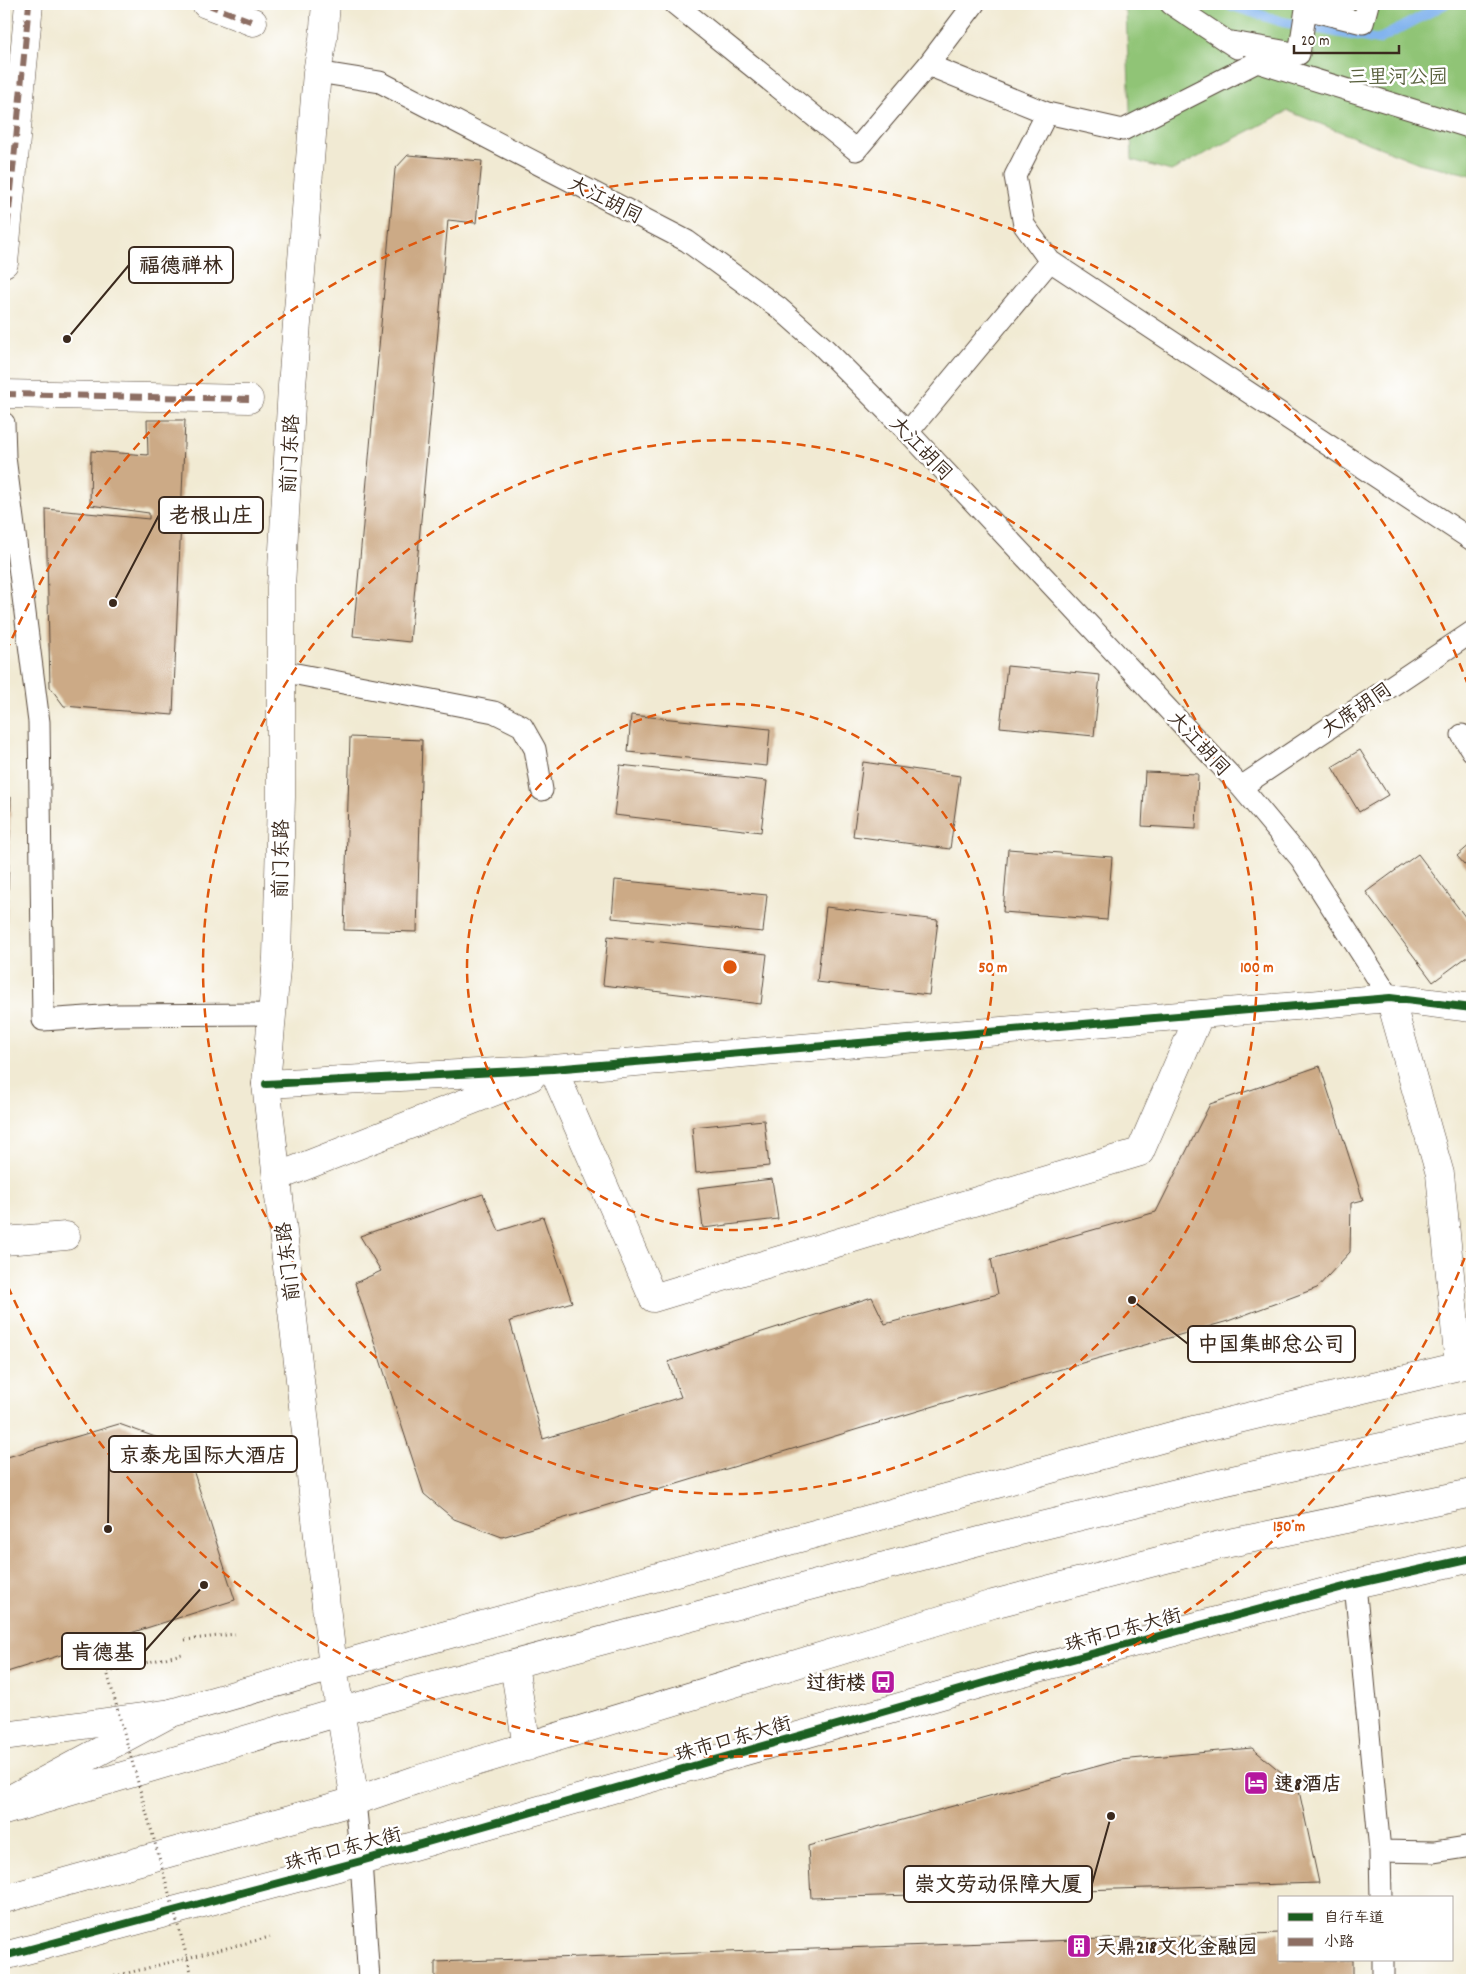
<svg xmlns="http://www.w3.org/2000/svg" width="1476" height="1984" viewBox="0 0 1476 1984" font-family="Dekko,'LXGW WenKai TC',sans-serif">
<rect width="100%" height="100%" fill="#fff"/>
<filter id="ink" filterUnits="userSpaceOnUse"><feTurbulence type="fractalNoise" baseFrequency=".02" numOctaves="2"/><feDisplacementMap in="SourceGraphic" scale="10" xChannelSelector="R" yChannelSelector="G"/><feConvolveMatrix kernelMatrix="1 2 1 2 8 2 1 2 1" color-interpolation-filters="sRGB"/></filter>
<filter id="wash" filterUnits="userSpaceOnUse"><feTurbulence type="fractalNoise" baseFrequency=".0096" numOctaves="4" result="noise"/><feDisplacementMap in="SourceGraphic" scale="20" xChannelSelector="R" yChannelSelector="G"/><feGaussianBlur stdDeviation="1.12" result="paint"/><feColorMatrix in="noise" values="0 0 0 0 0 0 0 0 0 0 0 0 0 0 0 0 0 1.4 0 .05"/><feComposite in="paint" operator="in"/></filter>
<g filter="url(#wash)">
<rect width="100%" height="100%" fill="#f1ead3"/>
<!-- green -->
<path fill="#90c476" stroke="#66774a" d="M1115,4H1472V175L1419,163L1288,111L1171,171L1132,160L1126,12Z"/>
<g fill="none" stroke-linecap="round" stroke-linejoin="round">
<!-- stream -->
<path stroke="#82b4ee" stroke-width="10" d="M1226,4L1283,22L1378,40L1445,4"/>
</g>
<g id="blocks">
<!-- building -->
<path fill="#ccaa86" d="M408,155L482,161L476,223L448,220L410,642L353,636L395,169Z
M147,420H185L173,715L64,706L50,687L46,509L149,519V513L90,505L91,451L148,455Z
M1007,666L1100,675L1094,736L1000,727Z
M631,715L770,729L767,766L628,752Z
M350,737L422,740L417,932L344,930Z
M1360,750L1388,795L1359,812L1332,767Z
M863,762L960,776L950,849L853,836Z
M620,765L767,781L761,832L614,815Z
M1145,772L1198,774L1196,829L1142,826Z
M11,797L5,981H4V798Z
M1472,843V873L1457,856Z
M1008,849L1112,857L1107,920L1003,912Z
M1418,854L1472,926V953L1433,982L1366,892Z
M615,880L767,895L763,932L612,918Z
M826,907L938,920L929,995L817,982Z
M608,936L767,954L761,1004L603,985Z
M1320,1066L1363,1200L1351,1203L1350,1252L1317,1288L1228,1321L964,1397L502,1537L454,1519L424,1494L355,1283L381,1271L360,1236L483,1194L499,1231L543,1217L572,1302L510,1321L543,1439L681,1397L668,1362L872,1297L885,1324L998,1294L991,1259L1156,1212L1210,1104Z
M764,1120L769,1166L696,1173L692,1127Z
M772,1179L778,1219L703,1228L698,1188Z
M119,1424L186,1448L235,1600L4,1673V1458Z
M1252,1748L1298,1786L1319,1883L811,1898L808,1846L1120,1760Z
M1280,1933V1960H1353V1980H435V1962Z"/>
</g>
</g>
<g filter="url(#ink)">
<use href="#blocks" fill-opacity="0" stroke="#564739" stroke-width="1"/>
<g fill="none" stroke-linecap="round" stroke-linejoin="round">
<defs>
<path id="lane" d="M675,4L856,150L928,65L1047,113L1123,130L1257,62L1472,128
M1171,4L1237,48
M1226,41L1299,54L1306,9L1363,23L1368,4
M928,65L974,4
M317,72L380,82L687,241L779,308L823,347L908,432L1241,787L1301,859L1390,998
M1047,113L1015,176L1024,225L1050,261L1472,540
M4,423L5,457L39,722L43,1020L116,1015L272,1014
M908,432L1050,261
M281,671L494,712L522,726L535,749L542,790
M1462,735L1472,751
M1241,787L1472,632
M1355,1584L1380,1851L1381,1898
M355,1801L361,1861L369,1980
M1380,1851L1434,1852L1472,1846
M1383,1960V1980"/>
<path id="street" d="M206,4L253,22
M4,263L29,4
M4,394L249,399
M1390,998L1440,1174L1459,1365
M553,1069L653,1298L1140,1152L1200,1014
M266,1084L553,1069L1390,998L1472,1008
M277,1177L531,1077
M4,1241L66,1236"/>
<path id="secondary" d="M326,4L323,39L317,72L292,386L281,587V797L277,957L266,1084L333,1667L355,1801
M4,1736L171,1713L399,1648L1197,1429L1472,1363
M4,1956L361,1861L1001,1678L1355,1584L1472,1558"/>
<path id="primary" d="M514,1665L527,1747
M16,1796L171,1713
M4,1811L404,1693L987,1539L1209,1485L1472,1427
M4,1899L355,1801L416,1780L993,1604L1220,1545L1472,1493"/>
</defs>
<!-- lane casing -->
<use href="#lane" stroke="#564739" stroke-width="23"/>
<!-- street casing -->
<use href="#street" stroke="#564739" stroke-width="29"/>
<!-- secondary casing -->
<use href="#secondary" stroke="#564739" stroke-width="29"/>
<!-- primary casing -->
<use href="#primary" stroke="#564739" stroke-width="29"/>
<!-- path -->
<path stroke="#564739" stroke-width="3" stroke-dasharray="1 4" stroke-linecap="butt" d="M185,1640L235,1634
M100,1980L270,1937"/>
<!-- lane -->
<use href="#lane" stroke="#fff" stroke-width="21"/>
<!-- street -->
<use href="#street" stroke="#fff" stroke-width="28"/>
<!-- secondary -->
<use href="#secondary" stroke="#fff" stroke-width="28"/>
<!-- primary -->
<use href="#primary" stroke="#fff" stroke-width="28"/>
<!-- path-bridge -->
<path stroke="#564739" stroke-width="3" stroke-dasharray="1 4" stroke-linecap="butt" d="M173,1980L192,1975L107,1672L182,1654"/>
<!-- quiet -->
<path stroke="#8d6e63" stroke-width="6" stroke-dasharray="12 6" stroke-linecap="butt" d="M206,4L253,22
M4,263L29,4
M4,394L249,399"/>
<defs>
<path id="cycleway" d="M266,1084L553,1069L1390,998L1472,1008
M4,1956L361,1861L1001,1678L1355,1584L1472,1558"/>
</defs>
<!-- cycleway casing -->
<use href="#cycleway" stroke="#fff" stroke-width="11"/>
<!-- cycleway -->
<use href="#cycleway" stroke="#1b5e20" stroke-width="8"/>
</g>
</g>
<!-- distance rings -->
<g fill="none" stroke="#df570d" stroke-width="2.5" stroke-dasharray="9 6">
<circle cx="730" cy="967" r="263"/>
<circle cx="730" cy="967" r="527"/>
<path d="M1470 1244A790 790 0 0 1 6 1282M6 652A790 790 0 0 1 1470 690"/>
</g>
<!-- icons -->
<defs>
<symbol id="bus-square" viewBox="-11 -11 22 22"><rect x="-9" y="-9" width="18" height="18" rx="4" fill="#b5179e" stroke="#fff"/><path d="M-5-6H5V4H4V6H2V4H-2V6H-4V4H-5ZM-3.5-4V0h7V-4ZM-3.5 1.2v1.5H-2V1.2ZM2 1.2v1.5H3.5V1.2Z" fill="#fff"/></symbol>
<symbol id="hotel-square" viewBox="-11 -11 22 22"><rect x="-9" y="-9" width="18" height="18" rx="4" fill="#b5179e" stroke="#fff"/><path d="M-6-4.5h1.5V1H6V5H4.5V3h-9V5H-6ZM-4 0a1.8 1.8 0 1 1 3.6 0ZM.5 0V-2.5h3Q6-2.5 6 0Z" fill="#fff"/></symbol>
<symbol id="building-square" viewBox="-11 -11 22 22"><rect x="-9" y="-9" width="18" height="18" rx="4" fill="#b5179e" stroke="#fff"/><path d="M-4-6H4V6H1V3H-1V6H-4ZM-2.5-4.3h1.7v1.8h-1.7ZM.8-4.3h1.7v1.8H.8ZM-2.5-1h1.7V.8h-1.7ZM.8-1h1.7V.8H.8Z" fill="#fff"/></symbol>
</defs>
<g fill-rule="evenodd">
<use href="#bus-square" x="869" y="1668" width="28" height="28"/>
<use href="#hotel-square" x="1242" y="1769" width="28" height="28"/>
<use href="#building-square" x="1065" y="1932" width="28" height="28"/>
</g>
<g text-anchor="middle" stroke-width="5" stroke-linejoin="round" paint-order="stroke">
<!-- park labels -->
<g font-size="20" fill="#59603d" stroke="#fff">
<text x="1398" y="83">三里河公园</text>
</g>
<!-- street labels -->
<g font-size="20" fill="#3b2a1e" stroke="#fff">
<text transform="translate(606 199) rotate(27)" y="7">大江胡同</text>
<text transform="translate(922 448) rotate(46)" y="7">大江胡同</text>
<text transform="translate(289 454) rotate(-87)" y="7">前门东路</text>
<text transform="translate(1356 709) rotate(-34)" y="7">大席胡同</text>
<text transform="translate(1200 743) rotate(47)" y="7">大江胡同</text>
<text transform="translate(280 859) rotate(-89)" y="7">前门东路</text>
<text transform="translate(287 1262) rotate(-97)" y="7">前门东路</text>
<text transform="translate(1123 1629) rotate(-15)" y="7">珠市口东大街</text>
<text transform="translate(733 1738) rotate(-16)" y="7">珠市口东大街</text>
<text transform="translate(343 1848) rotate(-15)" y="7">珠市口东大街</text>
</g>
<!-- poi labels -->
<g font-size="20" font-weight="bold" fill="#3b2a1e" stroke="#fff" text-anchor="start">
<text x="866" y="1689" text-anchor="end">过街楼</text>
<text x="1274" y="1790">速8酒店</text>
<text x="1096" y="1953">天鼎218文化金融园</text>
</g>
</g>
<circle cx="730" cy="967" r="8" fill="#df570d" stroke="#fff" stroke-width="2.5"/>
<g font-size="15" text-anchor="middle" font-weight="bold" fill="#df570d" stroke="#fff" stroke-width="5" stroke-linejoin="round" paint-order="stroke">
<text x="993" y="972">50 m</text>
<text x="1257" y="972">100 m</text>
<text x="1289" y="1531">150 m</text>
</g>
<!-- callouts -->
<path fill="none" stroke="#3b2a1e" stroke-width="2" d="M67 339L129 265M113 603L159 515M1132 1300L1188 1344M108 1529L109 1454M204 1585L145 1651M1111 1816L1092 1884"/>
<g fill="#3b2a1e" stroke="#fff" stroke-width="2">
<circle cx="67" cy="339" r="5"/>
<circle cx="113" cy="603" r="5"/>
<circle cx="1132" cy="1300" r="5"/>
<circle cx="108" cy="1529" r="5"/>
<circle cx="204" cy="1585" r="5"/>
<circle cx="1111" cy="1816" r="5"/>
</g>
<g fill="#fff" stroke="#3b2a1e" stroke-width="2">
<rect x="129" y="247" width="104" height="36" rx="5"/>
<rect x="159" y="497" width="104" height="36" rx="5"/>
<rect x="1188" y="1326" width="167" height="36" rx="5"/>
<rect x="109" y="1436" width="188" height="36" rx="5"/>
<rect x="62" y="1633" width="83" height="36" rx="5"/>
<rect x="904" y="1866" width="188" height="36" rx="5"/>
</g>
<g font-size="21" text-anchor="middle" font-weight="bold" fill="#3b2a1e">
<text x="181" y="272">福德禅林</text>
<text x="211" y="522">老根山庄</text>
<text x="1271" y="1351">中国集邮总公司</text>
<text x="203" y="1462">京泰龙国际大酒店</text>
<text x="103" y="1659">肯德基</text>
<text x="998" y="1891">崇文劳动保障大厦</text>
</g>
<!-- margin -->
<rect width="1476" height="1984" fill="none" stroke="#fff" stroke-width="20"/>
<!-- legend -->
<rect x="1278" y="1896" width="175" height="65" fill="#ffffff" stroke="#b1aaa5"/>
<rect x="1288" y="1913" width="25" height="8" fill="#1b5e20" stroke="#b1aaa5"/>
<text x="1324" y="1922" font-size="15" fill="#3b2a1e">自行车道</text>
<rect x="1288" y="1938" width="25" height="8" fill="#8d6e63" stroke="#b1aaa5"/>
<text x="1324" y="1946" font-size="15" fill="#3b2a1e">小路</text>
<!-- scale -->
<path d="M1294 45v8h105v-8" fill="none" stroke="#3b2a1e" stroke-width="2.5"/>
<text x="1301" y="45" font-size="15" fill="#3b2a1e" stroke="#ffffff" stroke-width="4" paint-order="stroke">20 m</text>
</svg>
